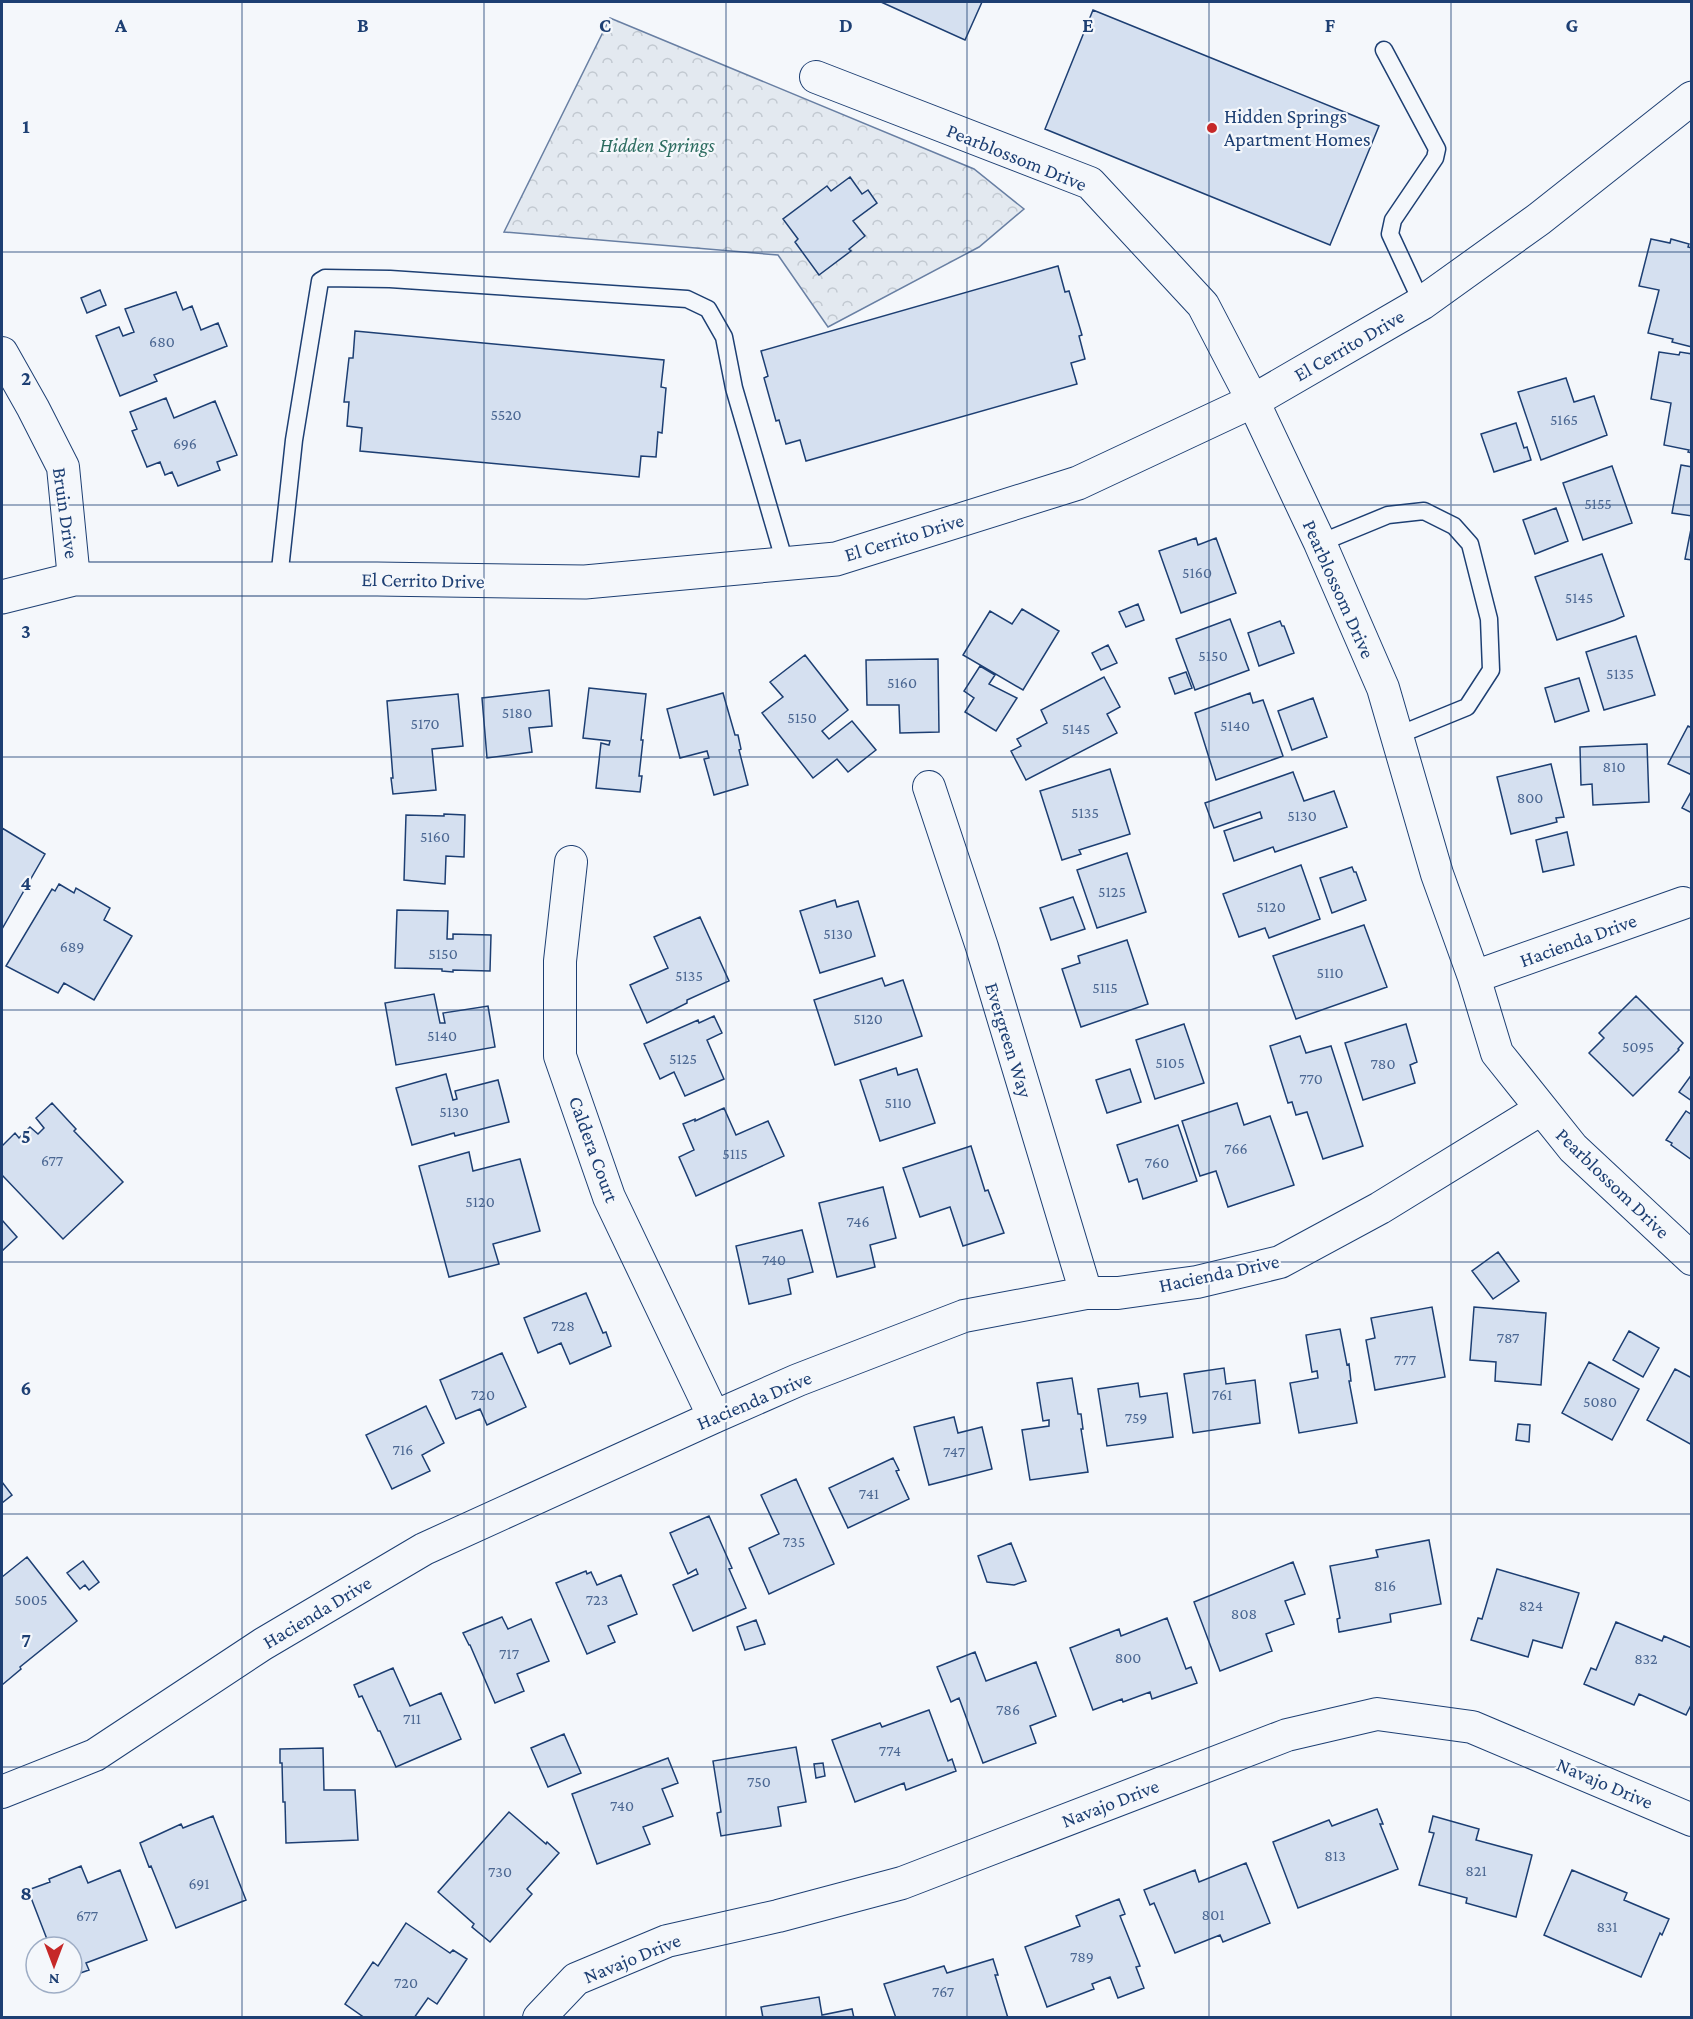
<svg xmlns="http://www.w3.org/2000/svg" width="1693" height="2019" viewBox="0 0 1693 2019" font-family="'Crimson Pro',serif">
<defs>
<pattern id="forest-crowns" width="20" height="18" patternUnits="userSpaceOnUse" patternTransform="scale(1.5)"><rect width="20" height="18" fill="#e3e9f0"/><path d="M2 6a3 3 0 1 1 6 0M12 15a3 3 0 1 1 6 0" fill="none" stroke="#c2c9d1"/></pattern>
</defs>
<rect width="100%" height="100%" fill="#f4f7fb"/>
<!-- forest -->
<path fill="url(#forest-crowns)" stroke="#687fa3" stroke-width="1.5" d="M610,18L974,169L1024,209L979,247L828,327L778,255L504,232Z"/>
<!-- building -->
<path fill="#d5e0f0" stroke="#1d3f73" stroke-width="1.5" d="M881,2H982L965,40Z
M1093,10L1379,126L1330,245L1045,129Z
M850,177L862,194L868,190L877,203L853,221L865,236L849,249L851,251L819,275L795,242L798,239L783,219L827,186L831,191Z
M1651,239L1670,243L1671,239L1689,244L1688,247L1692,248V347L1672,342L1673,339L1648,333L1659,290L1639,286Z
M1058,266L1065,292L1069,291L1082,335L1079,336L1085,359L1071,363L1077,384L806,461L800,440L786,444L779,420L776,421L764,378L768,376L761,351Z
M100,290L106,305L87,313L81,298Z
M176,292L183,310L192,306L201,330L218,323L227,346L154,375L157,381L120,396L96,336L119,327L123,336L134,332L125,309Z
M355,331L664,360L661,387L666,388L662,433L658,432L656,457L641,456L639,477L360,451L362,428L347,426L349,402H344L349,358H353Z
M1659,352L1679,355L1680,352L1692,354V453L1688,452L1689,450L1664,445L1671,403L1651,399Z
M1566,378L1574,402L1594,396L1607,435L1541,460L1518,392Z
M166,398L174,418L215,401L237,455L217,462L220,470L178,486L172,472L165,475L160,462L147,467L132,431L137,429L130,412Z
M1516,423L1524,448L1527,447L1531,460L1494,472L1481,434Z
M1681,465L1692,467V516L1672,513Z
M1612,466L1632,523L1583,540L1563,483Z
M1556,508L1568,541L1535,554L1523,520Z
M1692,524V560L1685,559Z
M1196,538L1198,545L1216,538L1236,593L1181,613L1159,551Z
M1602,554L1624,616L1615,620L1557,640L1535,577Z
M1138,604L1144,620L1126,627L1119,612Z
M1022,609L1059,631L1023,690L963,655L990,611L1012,624Z
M1230,619L1249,670L1195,690L1176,639Z
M1280,621L1282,626H1284L1294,653L1259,666L1248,633Z
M1636,636L1655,695L1604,710L1586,652Z
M1108,645L1117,663L1101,670L1092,653Z
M805,655L848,710L822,731L829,739L852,721L876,750L848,772L837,759L813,778L762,713L783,697L770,682Z
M938,659L939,732L900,733L899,705H867L866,660Z
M980,666L995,675L989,684L1017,698L996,731L965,712L974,698L964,691Z
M1186,672L1192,688L1175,694L1169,678Z
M1104,677L1120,707L1107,714L1117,733L1026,780L1011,751L1021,746L1017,739L1047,723L1041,710Z
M1579,678L1589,711L1555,722L1545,688Z
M589,688L646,694L641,740H643L639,776H642L640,792L596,788L601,743L609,745L610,741L583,738Z
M549,690L552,726L529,728L532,752L487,758L482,698Z
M723,693L735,735H738L741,749L739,750L748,785L714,795L704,759L709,758L707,751L680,758L667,709Z
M1250,693L1253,703L1263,700L1283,756L1216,780L1195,713Z
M458,694L463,746L432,749L436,790L393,794L391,778H393L387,701Z
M1313,698L1327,737L1292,750L1278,711Z
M1688,726L1692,728V775L1668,764Z
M1647,744L1649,802L1593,805L1592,784L1581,785L1580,747Z
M1551,764L1564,817L1556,818L1557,822L1511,834L1497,777Z
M1110,769L1130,834L1079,850L1081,854L1062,860L1040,791Z
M1293,772L1304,801L1334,791L1347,827L1275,852L1273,847L1234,861L1224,831L1262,818L1260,812L1214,828L1205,803Z
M1692,790V813L1682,808Z
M444,814L465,815L464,857L446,856L445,884L404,880L406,815L444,816Z
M2,828L45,854L2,929Z
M1567,832L1574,865L1543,872L1536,840Z
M1127,853L1146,912L1097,928L1077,870Z
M1301,865L1320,919L1269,938L1265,928L1239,937L1223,894Z
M1352,867L1354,872H1356L1366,900L1332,913L1320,878Z
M59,884L74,893L76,888L110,908L104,920L132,936L94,1000L64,983L58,993L6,966L52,889L55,891Z
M1073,897L1085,929L1051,940L1040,908Z
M835,900L837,907L858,901L875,956L820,973L800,911Z
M397,910L448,911L447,939H453V934L491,935L490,971L453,970V972L442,971V969L395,968Z
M700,917L729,981L687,1000V1003L647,1023L630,985L668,968L654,937Z
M1364,925L1387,987L1296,1019L1273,956Z
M1127,940L1148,1004L1081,1027L1062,969L1080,963L1078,956Z
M882,978L885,986L903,980L922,1036L835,1065L814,1000Z
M434,994L440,1023H445L443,1013L488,1006L495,1047L396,1065L385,1003Z
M1636,996L1683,1043L1678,1049L1679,1050L1633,1096L1589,1053L1604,1038L1599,1033Z
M714,1016L722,1033L707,1040L724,1079L685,1096L674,1072L660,1079L644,1044L698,1020L699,1023Z
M1184,1024L1204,1083L1155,1099L1136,1040Z
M1406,1024L1417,1062L1410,1065L1415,1083L1363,1100L1345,1043Z
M1300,1036L1306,1053L1331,1046L1363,1146L1323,1159L1307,1112L1296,1115L1292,1102L1288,1103L1270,1046Z
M896,1068L898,1075L917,1069L935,1123L880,1141L860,1080Z
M1130,1069L1141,1102L1107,1113L1096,1080Z
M446,1074L453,1100L457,1099L455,1091L498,1080L509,1122L455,1136L454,1133L412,1145L396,1088Z
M1692,1074V1101L1679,1092Z
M52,1103L76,1129L74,1131L123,1182L63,1239L2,1175V1146L15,1133L19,1138L30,1127L38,1134L44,1128L36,1118Z
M1237,1103L1244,1125L1270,1116L1294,1185L1228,1207L1216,1171L1200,1176L1182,1121Z
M724,1108L736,1135L768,1121L784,1156L696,1196L679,1157L694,1150L683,1124L695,1119V1121Z
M1686,1111L1692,1115V1160L1671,1145L1672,1143L1666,1140Z
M1178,1125L1197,1181L1143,1199L1137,1179L1129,1182L1117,1145Z
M971,1146L985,1191L988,1190L1004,1233L963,1246L950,1207L920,1217L903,1168Z
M469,1152L473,1171L520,1159L540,1231L493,1244L499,1264L449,1277L419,1166Z
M883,1187L896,1238L870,1245L875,1267L837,1277L819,1203Z
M2,1220L17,1237L2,1251Z
M802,1230L813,1272L788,1279L791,1294L749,1304L736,1246Z
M1498,1252L1519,1281L1493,1299L1472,1271Z
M586,1293L603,1333L606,1332L611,1346L570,1364L561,1343L538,1353L524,1318Z
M1432,1307L1445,1377L1375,1390L1366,1340L1375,1338L1371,1318Z
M1474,1307L1546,1313L1541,1385L1495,1381L1496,1362L1470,1360Z
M1340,1329L1347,1365L1349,1364L1351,1381H1349L1357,1423L1299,1433L1290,1383L1318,1378L1317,1371L1312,1372L1306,1335Z
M1629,1331L1659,1348L1643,1377L1613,1360Z
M502,1353L526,1407L487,1425L480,1409L456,1419L440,1380Z
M1589,1362L1639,1389L1612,1440L1562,1413Z
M1224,1368L1226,1384L1255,1380L1260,1423L1193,1433L1184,1374Z
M1675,1369L1692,1378V1445L1647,1420Z
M1072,1378L1078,1414H1081L1083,1429H1081L1088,1472L1030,1480L1022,1430L1049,1426V1420L1043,1421L1037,1383Z
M1138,1383L1140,1397L1167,1393L1173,1437L1107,1446L1098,1389Z
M426,1406L444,1443L422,1455L430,1471L392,1489L366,1435Z
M954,1417L958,1433L982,1427L992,1469L929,1485L914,1427Z
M1518,1424L1530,1425L1529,1442L1516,1440Z
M893,1458L899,1470L896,1471L909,1499L848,1528L829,1488Z
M796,1479L834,1564L769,1594L749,1548L779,1534L761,1495Z
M2,1482L12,1495L2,1503Z
M709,1516L732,1568L729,1569L746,1608L693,1631L673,1585L698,1574L696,1569L688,1574L670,1533Z
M1429,1540L1441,1604L1390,1614L1391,1622L1339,1632L1337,1619L1340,1618L1330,1566L1378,1557L1376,1550Z
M1011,1543L1026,1581L1014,1585L987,1582L978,1556Z
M27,1557L77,1621L20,1667L21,1669L2,1685V1577Z
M83,1561L99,1582L89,1590L85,1585L80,1589L67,1573Z
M1293,1562L1305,1594L1285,1601L1294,1624L1266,1634L1272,1651L1220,1671L1194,1602Z
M1497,1569L1579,1593L1562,1648L1533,1640L1528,1657L1471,1640L1478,1618L1482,1619Z
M586,1571L587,1574L591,1572L597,1585L621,1575L637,1614L608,1626L615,1642L587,1654L556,1583Z
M502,1617L508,1629L531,1619L549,1661L517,1674L524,1691L495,1703L470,1645H469L463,1633Z
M1167,1618L1186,1669L1191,1667L1197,1683L1152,1699L1150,1692L1123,1702L1122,1699L1093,1710L1070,1648L1119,1629L1121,1636Z
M756,1620L765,1644L745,1650L737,1627Z
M1616,1622L1662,1641L1664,1636L1692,1648V1703L1686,1715L1639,1694L1634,1705L1584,1684L1591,1668L1596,1670Z
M975,1652L986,1681L1036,1662L1056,1716L1030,1726L1036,1743L983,1763L959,1698L951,1702L937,1667Z
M393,1668L410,1706L441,1693L461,1739L396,1767L380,1731H378L362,1696L359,1697L354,1685Z
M929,1710L948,1761L952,1759L956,1771L906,1790L904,1783L855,1802L832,1740L880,1723L882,1727Z
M564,1734L581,1773L548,1787L531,1748Z
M796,1747L806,1802L778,1807L781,1826L721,1836L717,1813L721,1812L713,1761Z
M323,1748L324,1790H355L358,1840L286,1843L285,1802H283L282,1763H280V1749Z
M668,1758L678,1783L662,1789L673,1816L643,1827L650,1844L597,1864L572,1794Z
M823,1763L825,1776L816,1778L814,1764Z
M1377,1809L1383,1824H1380L1398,1869L1298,1908L1273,1842L1329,1820L1332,1826Z
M509,1812L546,1844L547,1842L559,1853L527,1889L532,1894L490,1942L472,1927L474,1924L438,1892Z
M213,1816L246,1900L176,1928L151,1866L149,1867L140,1843L181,1824L183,1828Z
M1433,1816L1479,1829L1476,1840L1532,1855L1516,1917L1466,1903L1467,1898L1419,1885L1434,1833L1429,1832Z
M1246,1863L1270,1923L1223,1942L1220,1935L1175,1953L1154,1903L1150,1905L1144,1890L1195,1870L1199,1882Z
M81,1866L88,1883L120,1870L147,1940L86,1963L89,1970L72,1976V1947H50L28,1890L50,1882L49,1879Z
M1572,1870L1627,1893L1624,1900L1669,1919L1662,1935L1660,1933L1641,1977L1544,1935Z
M1119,1899L1125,1914L1120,1916L1140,1966L1136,1967L1144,1988L1118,1998L1110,1977L1092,1984L1094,1989L1047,2007L1025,1947L1080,1926L1076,1916Z
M406,1923L450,1953L453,1950L467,1959L437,2004L428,1998L414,2018H365L345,2004L373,1962L378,1966Z
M993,1959L998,1975H995L1008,2018H896L884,1984L944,1966L947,1973Z
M819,1997L822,2015L852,2009L854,2018H763L761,2007Z"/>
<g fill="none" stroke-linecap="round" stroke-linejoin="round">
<defs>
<path id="service" d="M1384,50L1437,149L1435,158L1393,220L1390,234L1422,303
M1320,543L1388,515L1424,511L1454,526L1470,544L1489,619L1491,670L1467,707L1396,736
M279,579L294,440L320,281L325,278L390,279L687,299L708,309L724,337L734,388L785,563"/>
<path id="minor" d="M816,77L1090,183L1203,305L1253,401L1320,543L1383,688L1437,874L1474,977L1497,1053L1573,1148L1692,1259
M2,353L33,408L63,467L74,579
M929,787L982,947L1086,1293
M571,862L560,961V1056L609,1197L714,1417
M1474,977L1683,903
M2,1792L95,1755L263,1644L424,1549L714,1417L798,1380L964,1316L1086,1293H1118L1197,1282L1280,1262L1380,1208L1541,1109
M539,2018L576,1979L667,1941L778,1916L902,1883L1287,1735L1377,1714L1472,1727L1692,1820"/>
<path id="tertiary" d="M2,597L74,579H377L585,582L836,559L1078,483L1253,401L1422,303L1539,219L1692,98"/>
</defs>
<!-- service casing -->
<use href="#service" stroke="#1d3f73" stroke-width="19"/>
<!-- minor casing -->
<use href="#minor" stroke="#1d3f73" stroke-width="34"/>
<!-- tertiary casing -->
<use href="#tertiary" stroke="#1d3f73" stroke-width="35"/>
<!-- service -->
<use href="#service" stroke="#f4f7fb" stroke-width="16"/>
<!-- minor -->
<use href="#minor" stroke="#f4f7fb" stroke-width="32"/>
<!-- tertiary -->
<use href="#tertiary" stroke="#f4f7fb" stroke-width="33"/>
</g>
<!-- grid -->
<path fill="none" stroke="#1d3f73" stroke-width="1.5" stroke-opacity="0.55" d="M242,2V2018M484,2V2018M726,2V2018M967,2V2018M1209,2V2018M1451,2V2018M2,252H1692M2,505H1692M2,757H1692M2,1010H1692M2,1262H1692M2,1514H1692M2,1767H1692"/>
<!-- markers -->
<circle fill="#c62828" stroke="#f4f7fb" stroke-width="2" cx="1212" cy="128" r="6"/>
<g text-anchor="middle" stroke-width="4.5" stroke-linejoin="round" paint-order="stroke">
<!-- number labels -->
<g font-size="16" fill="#4b6792">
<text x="162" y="347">680</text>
<text x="506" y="420">5520</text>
<text x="1564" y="425">5165</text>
<text x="185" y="449">696</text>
<text x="1598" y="509">5155</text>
<text x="1197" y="578">5160</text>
<text x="1579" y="603">5145</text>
<text x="1213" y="661">5150</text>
<text x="1620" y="679">5135</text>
<text x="902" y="688">5160</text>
<text x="517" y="718">5180</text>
<text x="802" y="723">5150</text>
<text x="425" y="729">5170</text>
<text x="1235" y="731">5140</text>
<text x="1076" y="734">5145</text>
<text x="1614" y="772">810</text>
<text x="1530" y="803">800</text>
<text x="1085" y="818">5135</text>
<text x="1302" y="821">5130</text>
<text x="435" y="842">5160</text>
<text x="1112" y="897">5125</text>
<text x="1271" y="912">5120</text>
<text x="838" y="939">5130</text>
<text x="72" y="952">689</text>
<text x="443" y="959">5150</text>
<text x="1330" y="978">5110</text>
<text x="689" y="981">5135</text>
<text x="1105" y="993">5115</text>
<text x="868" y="1024">5120</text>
<text x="442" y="1041">5140</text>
<text x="1638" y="1052">5095</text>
<text x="683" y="1064">5125</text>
<text x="1170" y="1068">5105</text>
<text x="1383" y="1069">780</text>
<text x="1311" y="1084">770</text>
<text x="898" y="1108">5110</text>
<text x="454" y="1117">5130</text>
<text x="1236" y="1154">766</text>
<text x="735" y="1159">5115</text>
<text x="52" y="1166">677</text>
<text x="1157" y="1168">760</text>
<text x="480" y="1207">5120</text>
<text x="858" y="1227">746</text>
<text x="774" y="1265">740</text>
<text x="563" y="1331">728</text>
<text x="1508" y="1343">787</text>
<text x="1405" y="1365">777</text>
<text x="483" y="1400">720</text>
<text x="1222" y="1400">761</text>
<text x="1600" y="1407">5080</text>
<text x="1136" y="1423">759</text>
<text x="403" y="1455">716</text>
<text x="954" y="1457">747</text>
<text x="869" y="1499">741</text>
<text x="794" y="1547">735</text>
<text x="1385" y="1591">816</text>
<text x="31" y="1605">5005</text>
<text x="597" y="1605">723</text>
<text x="1531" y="1611">824</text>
<text x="1244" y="1619">808</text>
<text x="509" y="1659">717</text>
<text x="1128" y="1663">800</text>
<text x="1646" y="1664">832</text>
<text x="1008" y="1715">786</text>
<text x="412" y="1724">711</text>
<text x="890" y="1756">774</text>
<text x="759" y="1787">750</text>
<text x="622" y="1811">740</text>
<text x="1335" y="1861">813</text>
<text x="1476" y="1876">821</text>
<text x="500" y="1877">730</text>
<text x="199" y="1889">691</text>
<text x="1213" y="1920">801</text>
<text x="87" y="1921">677</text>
<text x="1607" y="1932">831</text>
<text x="1082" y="1962">789</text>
<text x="406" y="1988">720</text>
<text x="943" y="1997">767</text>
</g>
<!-- poi labels -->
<g font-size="20" fill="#1d3f73" stroke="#f4f7fb" text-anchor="start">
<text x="1224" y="123">Hidden Springs<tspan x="1224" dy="23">Apartment Homes</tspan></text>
</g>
<!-- park labels -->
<g font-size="20" font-style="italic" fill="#2c6c60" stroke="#f4f7fb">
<text x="657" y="152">Hidden Springs</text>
</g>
<!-- street labels -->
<g font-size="20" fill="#1d3f73" stroke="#f4f7fb">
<text transform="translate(1017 157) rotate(22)" y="7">Pearblossom Drive</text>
<text transform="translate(1349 345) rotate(-30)" y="7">El Cerrito Drive</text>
<text transform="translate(66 513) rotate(82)" y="7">Bruin Drive</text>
<text transform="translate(904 537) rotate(-17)" y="7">El Cerrito Drive</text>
<text transform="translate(423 580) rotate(1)" y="7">El Cerrito Drive</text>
<text transform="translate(1339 589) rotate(66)" y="7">Pearblossom Drive</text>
<text transform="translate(1578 940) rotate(-20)" y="7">Hacienda Drive</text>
<text transform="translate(1009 1040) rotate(73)" y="7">Evergreen Way</text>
<text transform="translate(594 1149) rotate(70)" y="7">Caldera Court</text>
<text transform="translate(1613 1183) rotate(44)" y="7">Pearblossom Drive</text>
<text transform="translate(1219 1273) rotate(-12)" y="7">Hacienda Drive</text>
<text transform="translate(754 1400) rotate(-23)" y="7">Hacienda Drive</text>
<text transform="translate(317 1612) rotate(-31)" y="7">Hacienda Drive</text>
<text transform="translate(1605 1783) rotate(23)" y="7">Navajo Drive</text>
<text transform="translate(1110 1803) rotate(-21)" y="7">Navajo Drive</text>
<text transform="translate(632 1958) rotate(-22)" y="7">Navajo Drive</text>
</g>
</g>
<g font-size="20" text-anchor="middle" font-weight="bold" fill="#1d3f73" stroke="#f4f7fb" stroke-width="4.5" stroke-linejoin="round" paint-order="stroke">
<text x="121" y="32">A</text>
<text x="363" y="32">B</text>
<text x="605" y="32">C</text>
<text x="846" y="32">D</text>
<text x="1088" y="32">E</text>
<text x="1330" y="32">F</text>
<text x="1572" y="32">G</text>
<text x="26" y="133">1</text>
<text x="26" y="385">2</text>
<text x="26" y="638">3</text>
<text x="26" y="890">4</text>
<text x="26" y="1143">5</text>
<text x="26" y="1395">6</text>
<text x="26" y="1647">7</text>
<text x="26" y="1900">8</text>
</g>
<!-- border -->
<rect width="1693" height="2019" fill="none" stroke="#1d3f73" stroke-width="6"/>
<!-- north arrow -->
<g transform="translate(54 1965) rotate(180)"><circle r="28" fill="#f4f7fb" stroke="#9eadc5" stroke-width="1.5"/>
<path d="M0-4.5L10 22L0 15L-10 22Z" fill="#c62828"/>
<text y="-9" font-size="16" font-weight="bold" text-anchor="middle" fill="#1d3f73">N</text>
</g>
</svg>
